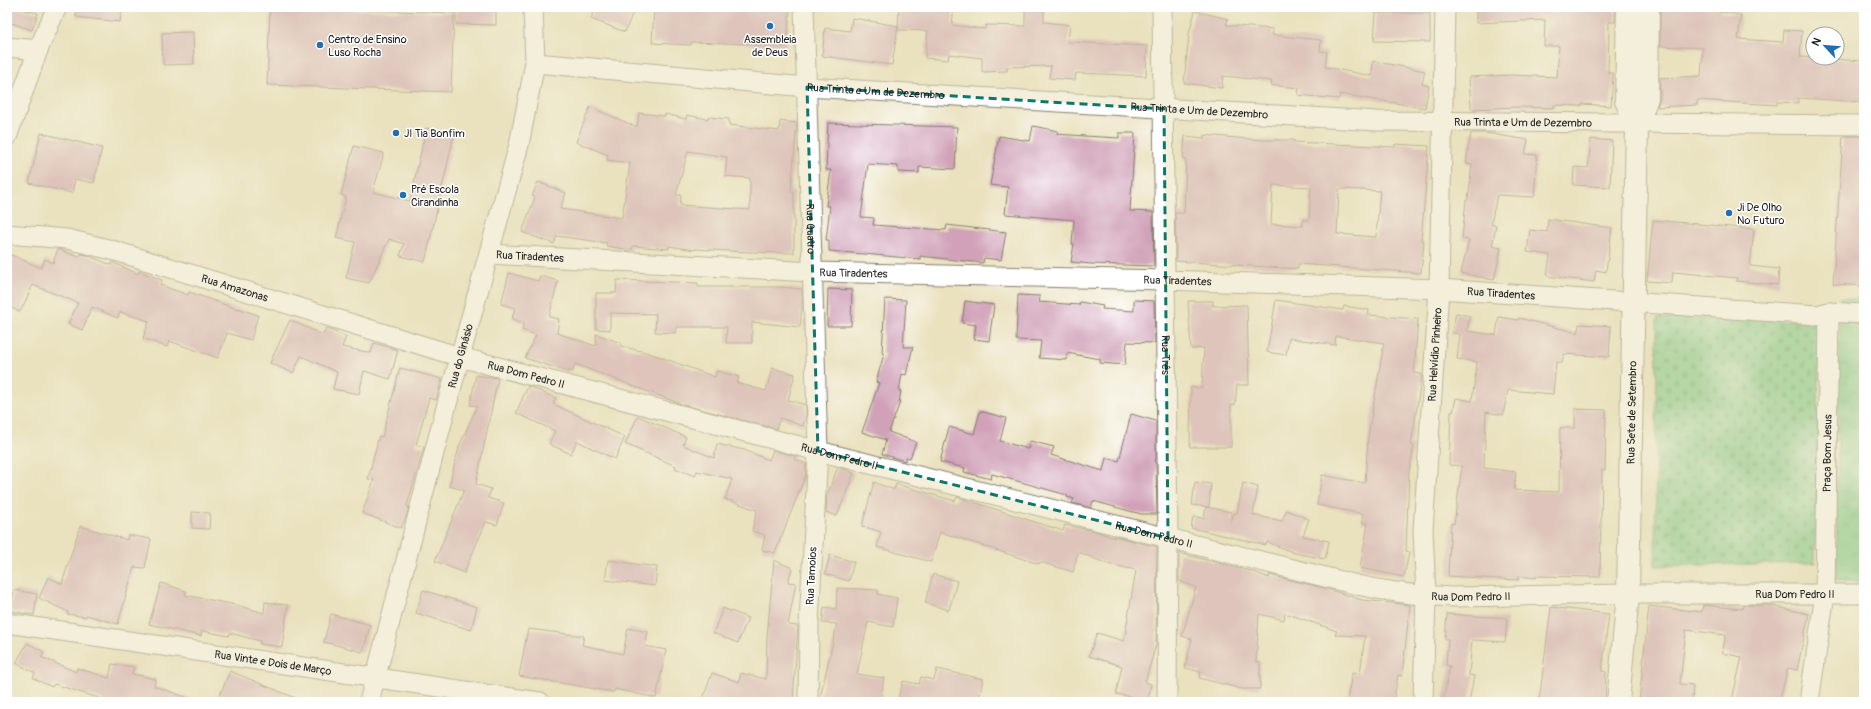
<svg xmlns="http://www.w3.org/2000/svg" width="1871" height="709" viewBox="0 0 1871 709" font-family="Pangolin,sans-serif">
<defs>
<pattern id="cemetery-stones" width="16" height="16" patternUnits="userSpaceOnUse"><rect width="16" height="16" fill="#77c788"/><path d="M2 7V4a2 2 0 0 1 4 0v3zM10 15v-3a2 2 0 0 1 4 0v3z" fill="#66aa75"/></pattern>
<pattern id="park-crowns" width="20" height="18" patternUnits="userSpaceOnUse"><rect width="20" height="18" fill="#77c788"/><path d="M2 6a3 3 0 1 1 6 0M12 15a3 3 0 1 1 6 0" fill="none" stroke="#66aa75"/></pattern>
</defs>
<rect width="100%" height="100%" fill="#fff"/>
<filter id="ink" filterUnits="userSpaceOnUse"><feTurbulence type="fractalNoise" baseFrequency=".025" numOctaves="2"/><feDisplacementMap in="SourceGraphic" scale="8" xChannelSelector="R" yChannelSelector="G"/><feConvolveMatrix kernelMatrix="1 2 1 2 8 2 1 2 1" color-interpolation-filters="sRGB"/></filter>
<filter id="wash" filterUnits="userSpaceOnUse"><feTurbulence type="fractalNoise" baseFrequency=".012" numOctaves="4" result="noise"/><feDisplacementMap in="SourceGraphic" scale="16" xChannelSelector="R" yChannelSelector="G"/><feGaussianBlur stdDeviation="0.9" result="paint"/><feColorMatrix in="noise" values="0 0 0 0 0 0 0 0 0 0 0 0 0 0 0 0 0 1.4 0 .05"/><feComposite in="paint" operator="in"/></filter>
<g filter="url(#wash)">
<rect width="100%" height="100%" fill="#eae1be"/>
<!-- cemetery -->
<path fill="url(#cemetery-stones)" stroke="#4a7252" d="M1657,318L1820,321L1815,563L1655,566Z"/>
<!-- park -->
<path fill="url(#park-crowns)" stroke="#4a7252" d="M1840,298L1864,299V581H1836Z"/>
<g id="blocks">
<!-- building -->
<path fill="#d0a1b8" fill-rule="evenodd" d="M13,7L38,13L32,30L8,22Z
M77,7H122L120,22L76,17Z
M270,7L454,13L451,92L267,85Z
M456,7H496V25L456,24Z
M595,7H635L625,32L591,19Z
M654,7H790L787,47L752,45V44L691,42V45L652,43Z
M899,7H954L952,25L985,29L986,25L1025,26V8H1044V22L1070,25L1068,42L1147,46L1146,76L1076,73L1075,80L1049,78L1051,66L1007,67V71L982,72V58L949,54L948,60L925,58L928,31L898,30Z
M1476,7H1615V22H1609L1608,73H1613L1611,106L1582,104V106L1554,105V108L1514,107L1471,109L1469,77L1510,75L1557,77L1559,46H1544L1545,20L1476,23Z
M1660,7H1721L1720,12L1741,15L1738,39L1783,42L1784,30L1802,31L1800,57L1864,61V102L1798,98V103L1777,102V105L1697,100V105L1657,107L1660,98V78L1701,76L1703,48L1660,46Z
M1195,11L1228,19L1226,25L1273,29L1272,35L1321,40L1320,51L1327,52L1325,67L1372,76L1373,61L1425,71L1422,84L1429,86L1425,108L1340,94L1339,99L1298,95L1299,88L1271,85L1272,81L1223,76L1222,88L1184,83L1189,34Z
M1376,13H1430V42L1374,41Z
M852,18L898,26L892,65L822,56L825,28L850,31Z
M193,32L194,64L163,65L162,33Z
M590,107L637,127L639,113L665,116V114L686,119L687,115L707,119L708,117L729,119V125L779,131L780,121L797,123L791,192H794V253L748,252L695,249V250L669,246V249L633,246L632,250L606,246L607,243L557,236L554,244L522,232L535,197L532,196L538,182L566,193L560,209L622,218L630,163L607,160L608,155L576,142ZM688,151L727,157L725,176L750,178V210L680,205L681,195H676Z
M828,123L957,127L955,169L919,167V173L898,172V166L868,164L861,217L874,218L873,225L946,230L947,225L1006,232L1001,260L984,258L983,263L920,256V259L829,251V240H826L830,206H826L831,170H826Z
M1033,126L1058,131L1057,134L1085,136L1119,138V133H1135L1130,211L1153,212L1154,266L1091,264L1071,262L1074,244H1072L1074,220L1005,214L1008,187L990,185L999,136L1030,141Z
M426,128L454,135L425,262L400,256L404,244L389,239L369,283L346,278L355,242L336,238L346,197L341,195L354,146L384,153L373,192L410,201Z
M41,133L102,148L94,183L75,179L72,193L29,183Z
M1471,133H1486L1528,140L1525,154L1537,155L1534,197L1497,195L1491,224L1496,225L1492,246L1501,248L1494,280L1461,273L1469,240L1462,239L1466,200H1468L1472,164L1466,163Z
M1204,135L1260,140H1294V142L1395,147V144L1429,146L1421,241H1424L1421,273L1298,264V269L1176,261L1175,213H1184L1186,160H1183L1185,136L1204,138ZM1273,185L1311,187L1309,220H1303V226L1271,224ZM1339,189L1380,191L1376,237L1337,234Z
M1843,136H1864V286L1833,284Z
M1591,139L1612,141L1610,187L1573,185L1574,167L1588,168Z
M1548,219L1612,228L1606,272L1596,270L1594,282L1547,276L1550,255L1527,252L1530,230L1547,232Z
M1653,220L1754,229L1750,266L1779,269L1778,285L1736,281L1737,278L1673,272L1672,283L1647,281Z
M58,249L79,257L81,254L87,255L111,265L112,262L138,274L139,271L162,280L160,285L188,295L189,292L237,309V308L258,315L251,340L227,333L218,358L169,341L167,347L143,338L149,321L120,312L118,318L92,307L82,330L68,324L78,303L33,285L20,312L7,306V253L41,268L45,259L53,263Z
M509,273L538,281L540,276L558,281L549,317L559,319L557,333L596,346V334L621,343V346L649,353L715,377L717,371L739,377L737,383L766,391L772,368L795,374L788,400L806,405V416L803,426L780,418L776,429L684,405L575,364L572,372L569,370L568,372L525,358L536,335L522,330L524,323L512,319L515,308L501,304Z
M617,280L698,283V287H780L802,289V308L800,327L752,322V343H726L727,327H676V333L655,332L656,314L610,313V330L596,329V293H616Z
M828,289L852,290L851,326H827Z
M1018,295L1040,296L1039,302L1079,305L1080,302L1103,306L1102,309L1134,311V300L1154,301L1155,343L1127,342L1125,365L1100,363V359L1067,353V360L1039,358L1041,341L1016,340Z
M885,299L906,300L903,347H913L906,375L902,374L899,391H901L899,402H900L889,432L916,442L910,458L906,457L905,461L882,454L886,440L862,432L879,383L876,382L884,354L882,353Z
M1276,300L1343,310L1344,306L1369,310L1368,315L1418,319L1414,373L1422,374L1411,445L1414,446L1409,472L1406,551L1409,552L1404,577L1360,568L1368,523H1362L1363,514L1317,505L1322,475L1365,483L1368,437L1384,343L1336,336L1335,345L1289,338L1286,355L1267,352Z
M965,301L994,305L989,341L974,339L976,325L962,323Z
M1188,301H1213V306L1247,305L1249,385H1237L1235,405H1231V447H1190L1191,387L1202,388L1204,348L1191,349Z
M1456,313L1470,316L1467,331L1496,335L1499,317L1518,320L1519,318L1578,333L1579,324L1611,326L1609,357L1564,354L1562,363L1556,362L1553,394L1508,390L1503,415L1486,412L1484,468L1516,472L1514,490L1559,492L1560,428H1575V409L1606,410L1605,470H1602L1600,577L1536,576V578L1518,576V580L1448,576L1451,523L1454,524L1462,466L1449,465L1451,412H1453L1456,398L1472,401L1477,362L1457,359L1460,334L1452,333Z
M290,320L323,335L326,328L346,337L342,347L371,353L374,343L398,350L390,379L364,371L359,394L333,389L337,372L301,356L293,373L270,363Z
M400,368L442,379L436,400L429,398L416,445L424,447L407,506L409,507L407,514L401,528L362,513L374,480L368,479L379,436L382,437Z
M476,375L498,378L476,484L491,489L488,498L504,503L497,525L486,522L464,573L435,561L464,490L449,486L459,447L477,406L470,405Z
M528,386L556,398L553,404L625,437L615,459L577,441L571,454L549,444L555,431L516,413Z
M980,411L1006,418L1000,441L1028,449L1030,441L1054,447L1051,455L1103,471L1106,458L1119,461L1131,414L1156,421V457L1155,463H1156L1157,514H1141L1093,501L1091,508L1072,503L1074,499L1067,497V495L992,474L991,479L964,472L965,468L940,462L949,427L974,434Z
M638,416L686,437L683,445L714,458L717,444L744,450L769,460L773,450L795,456L794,459L806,464V474L775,553L762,550L765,535L752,531L757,510L725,499L732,479L697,471L695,476L675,468L676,466L625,444Z
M838,467L854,473L837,516L826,512L827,495Z
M874,482L894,490L896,484L955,501L957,497L961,498L1063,531L1065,525L1095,531L1114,538V536L1157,547L1156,645L1145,682L1151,684L1148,700L1116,694L1122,666L1089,656L1097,633L1124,641L1136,570L1108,564L1078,552L1073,572L1040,562L1039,564L940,532L931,562L877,547L881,532L862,526Z
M1195,482L1211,484L1209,507L1192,505Z
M1243,483L1258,487L1253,515L1282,521L1286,510L1309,519L1303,536L1329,541L1325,559L1295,553L1267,542L1266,545L1191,528L1193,517L1204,518L1206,507L1231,512V522L1234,513H1237Z
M192,512L210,513L209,529L192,528Z
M80,526L127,540L128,535L151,539L145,568L134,567L118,624L86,615V617L67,614L68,612L39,598L48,577L62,584Z
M1179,553L1254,572L1269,578V575L1324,588L1362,600L1410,605L1402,676L1398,675L1394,699L1388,698L1387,702H1347L1352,673L1360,674L1365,636L1335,635L1337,631L1285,613L1284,620L1259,614L1256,662H1260V689H1242L1199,678L1201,672L1185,668L1192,639L1182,636L1196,587L1179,581Z
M830,555L854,562L849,581L825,574Z
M608,560L657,567L655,586L605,580Z
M774,560L792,568L788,582L796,583L788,625L798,626L793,702H702L712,673L739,682L741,673L766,679L767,636Z
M933,574L957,581L949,610L925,603Z
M161,583L186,591L185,595L236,605L264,613L265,602L288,605L282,647L260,644V641L230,633L229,636L202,631L201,636L149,624Z
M837,588L878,590V594L897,598L893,627L868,622L857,674L884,678L880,702H819L837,624L822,623L824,607L836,609Z
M14,590L37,594L34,615L10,611Z
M423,590L477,607L471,630L416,613Z
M1703,605L1742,609L1743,605H1768L1809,614L1797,670L1788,668L1779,702H1741L1732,700L1742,657L1722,653L1726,635L1686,630L1680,684L1693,685L1692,702H1639L1649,606L1702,612Z
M1551,607L1609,614L1602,671L1606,672L1605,702H1539Z
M723,608L748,618L738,643L713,633Z
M331,614L370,625L363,652L324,642Z
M1447,614L1507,618L1505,642L1472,640L1469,675L1474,676L1469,702H1443L1450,666L1446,665L1448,639H1445Z
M628,628L648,632L645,646L666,650L656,698L615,689L614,692L519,676L528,629L584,636L582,645L623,654Z
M27,643L44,652L41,657L76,672L77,668L109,678L112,664L134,667L132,674L156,679L154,686L194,700V702H105V700L54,684L52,687L33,678L35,673L16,663Z
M937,669L983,679L978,702H897L903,681L919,684L921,677L934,680Z
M230,671L305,702H217Z"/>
</g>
</g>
<g filter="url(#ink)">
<use href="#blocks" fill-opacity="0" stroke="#837e6d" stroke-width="1"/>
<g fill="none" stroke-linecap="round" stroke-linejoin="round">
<defs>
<g id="street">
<path id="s1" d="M804,7L818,451L809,624L808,702"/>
<path id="s2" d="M1162,7L1168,538L1167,702"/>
<path d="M7,47L38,50"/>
<path id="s3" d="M535,63L807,87L1377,121L1864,125"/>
<path d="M7,137L38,50L57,7"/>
<path id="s4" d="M7,234L67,239L112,250L460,357L818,451L1357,585C1389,592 1420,596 1453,597L1628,594H1864"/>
<path id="s5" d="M490,254L813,272L1165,280L1439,289L1817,315L1829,312L1864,314"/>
<path id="s6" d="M7,623L540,702"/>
<path id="s7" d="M369,702L445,411L519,145L535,63L533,7"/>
<path id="s8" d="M1423,702L1426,596L1423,530L1439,289L1445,7"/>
<path id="s9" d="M1809,702L1825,594L1829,312"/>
</g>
<g id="secondary">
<path d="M1628,7L1626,101L1637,124"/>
<path id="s10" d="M1618,702L1628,594L1637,124L1647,98L1648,7"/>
</g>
</defs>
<!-- street casing -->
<use href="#street" stroke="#837e6d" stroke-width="21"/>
<!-- secondary casing -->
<use href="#secondary" stroke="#837e6d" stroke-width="24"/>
<!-- street -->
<use href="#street" stroke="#fff" stroke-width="19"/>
<!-- secondary -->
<use href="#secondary" stroke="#fff" stroke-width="22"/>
</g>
</g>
<!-- marked area -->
<path d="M0 0H1871V709H0ZM807,87L1164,109L1168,538L818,451Z" fill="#eae1be" fill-opacity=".55" fill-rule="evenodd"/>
<path fill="none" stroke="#0f766e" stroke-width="3" stroke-dasharray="8 5" stroke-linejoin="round" d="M807,87L1164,109L1168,538L818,451Z"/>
<!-- markers -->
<g fill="#1f6fb2" stroke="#fff" stroke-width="1.5">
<circle cx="770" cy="26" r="4"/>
<circle cx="320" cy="45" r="4"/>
<circle cx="396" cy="133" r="4"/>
<circle cx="403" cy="195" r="4"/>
<circle cx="1729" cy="213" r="4"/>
</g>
<g text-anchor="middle" stroke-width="3" stroke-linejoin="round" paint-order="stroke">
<!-- poi labels -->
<g font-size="11" fill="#1c1c1c" stroke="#fff" text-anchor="start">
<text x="328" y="43">Centro de Ensino<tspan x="328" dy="13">Luso Rocha</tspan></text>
<text x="770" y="43" text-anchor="middle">Assembleia<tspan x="770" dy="13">de Deus</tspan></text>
<text x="404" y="137">JI Tia Bonfim</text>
<text x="411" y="193">Pré Escola<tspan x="411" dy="13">Cirandinha</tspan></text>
<text x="1737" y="211">Ji De Olho<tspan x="1737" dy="13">No Futuro</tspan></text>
</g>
<!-- street labels -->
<g font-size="11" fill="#1c1c1c" stroke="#fff">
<text dy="4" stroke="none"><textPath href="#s3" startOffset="342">Rua Trinta e Um de Dezembro</textPath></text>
<text dy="4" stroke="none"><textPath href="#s3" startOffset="666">Rua Trinta e Um de Dezembro</textPath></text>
<text dy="4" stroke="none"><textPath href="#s3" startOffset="990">Rua Trinta e Um de Dezembro</textPath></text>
<text dy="4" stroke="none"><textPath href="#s1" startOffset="222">Rua Quatro</textPath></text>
<text dy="4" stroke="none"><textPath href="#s5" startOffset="40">Rua Tiradentes</textPath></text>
<text dy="4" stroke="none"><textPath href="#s5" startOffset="364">Rua Tiradentes</textPath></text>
<text dy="4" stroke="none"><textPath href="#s5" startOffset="688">Rua Tiradentes</textPath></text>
<text dy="4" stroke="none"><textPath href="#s4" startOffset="235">Rua Amazonas</textPath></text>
<text dy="4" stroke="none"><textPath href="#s5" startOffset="1012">Rua Tiradentes</textPath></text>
<text dy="4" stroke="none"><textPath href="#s2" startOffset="348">Rua Três</textPath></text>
<text dy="4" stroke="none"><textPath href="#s8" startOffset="348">Rua Helvídio Pinheiro</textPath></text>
<text dy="4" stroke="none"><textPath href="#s7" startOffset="358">Rua do Ginásio</textPath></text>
<text dy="4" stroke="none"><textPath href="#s4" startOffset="539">Rua Dom Pedro II</textPath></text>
<text dy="4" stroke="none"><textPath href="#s10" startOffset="290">Rua Sete de Setembro</textPath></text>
<text dy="4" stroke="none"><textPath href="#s9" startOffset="250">Praça Bom Jesus</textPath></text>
<text dy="4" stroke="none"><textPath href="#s4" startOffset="863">Rua Dom Pedro II</textPath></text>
<text dy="4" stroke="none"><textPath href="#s4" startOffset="1187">Rua Dom Pedro II</textPath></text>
<text transform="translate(811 576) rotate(-87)" y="4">Rua Tamoios</text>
<text dy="4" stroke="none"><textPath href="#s4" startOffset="1835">Rua Dom Pedro II</textPath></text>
<text dy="4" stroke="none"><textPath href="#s4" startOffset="1511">Rua Dom Pedro II</textPath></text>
<text dy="4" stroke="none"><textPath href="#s6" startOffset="269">Rua Vinte e Dois de Março</textPath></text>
</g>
</g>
<!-- margin -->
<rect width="1871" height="709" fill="none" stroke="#fff" stroke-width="24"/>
<!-- north arrow -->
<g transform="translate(1825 46) rotate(296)"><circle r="19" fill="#ffffff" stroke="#a4a4a4"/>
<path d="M0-3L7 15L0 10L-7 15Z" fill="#1f6fb2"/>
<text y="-6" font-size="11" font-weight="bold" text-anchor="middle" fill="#1c1c1c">N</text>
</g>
</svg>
